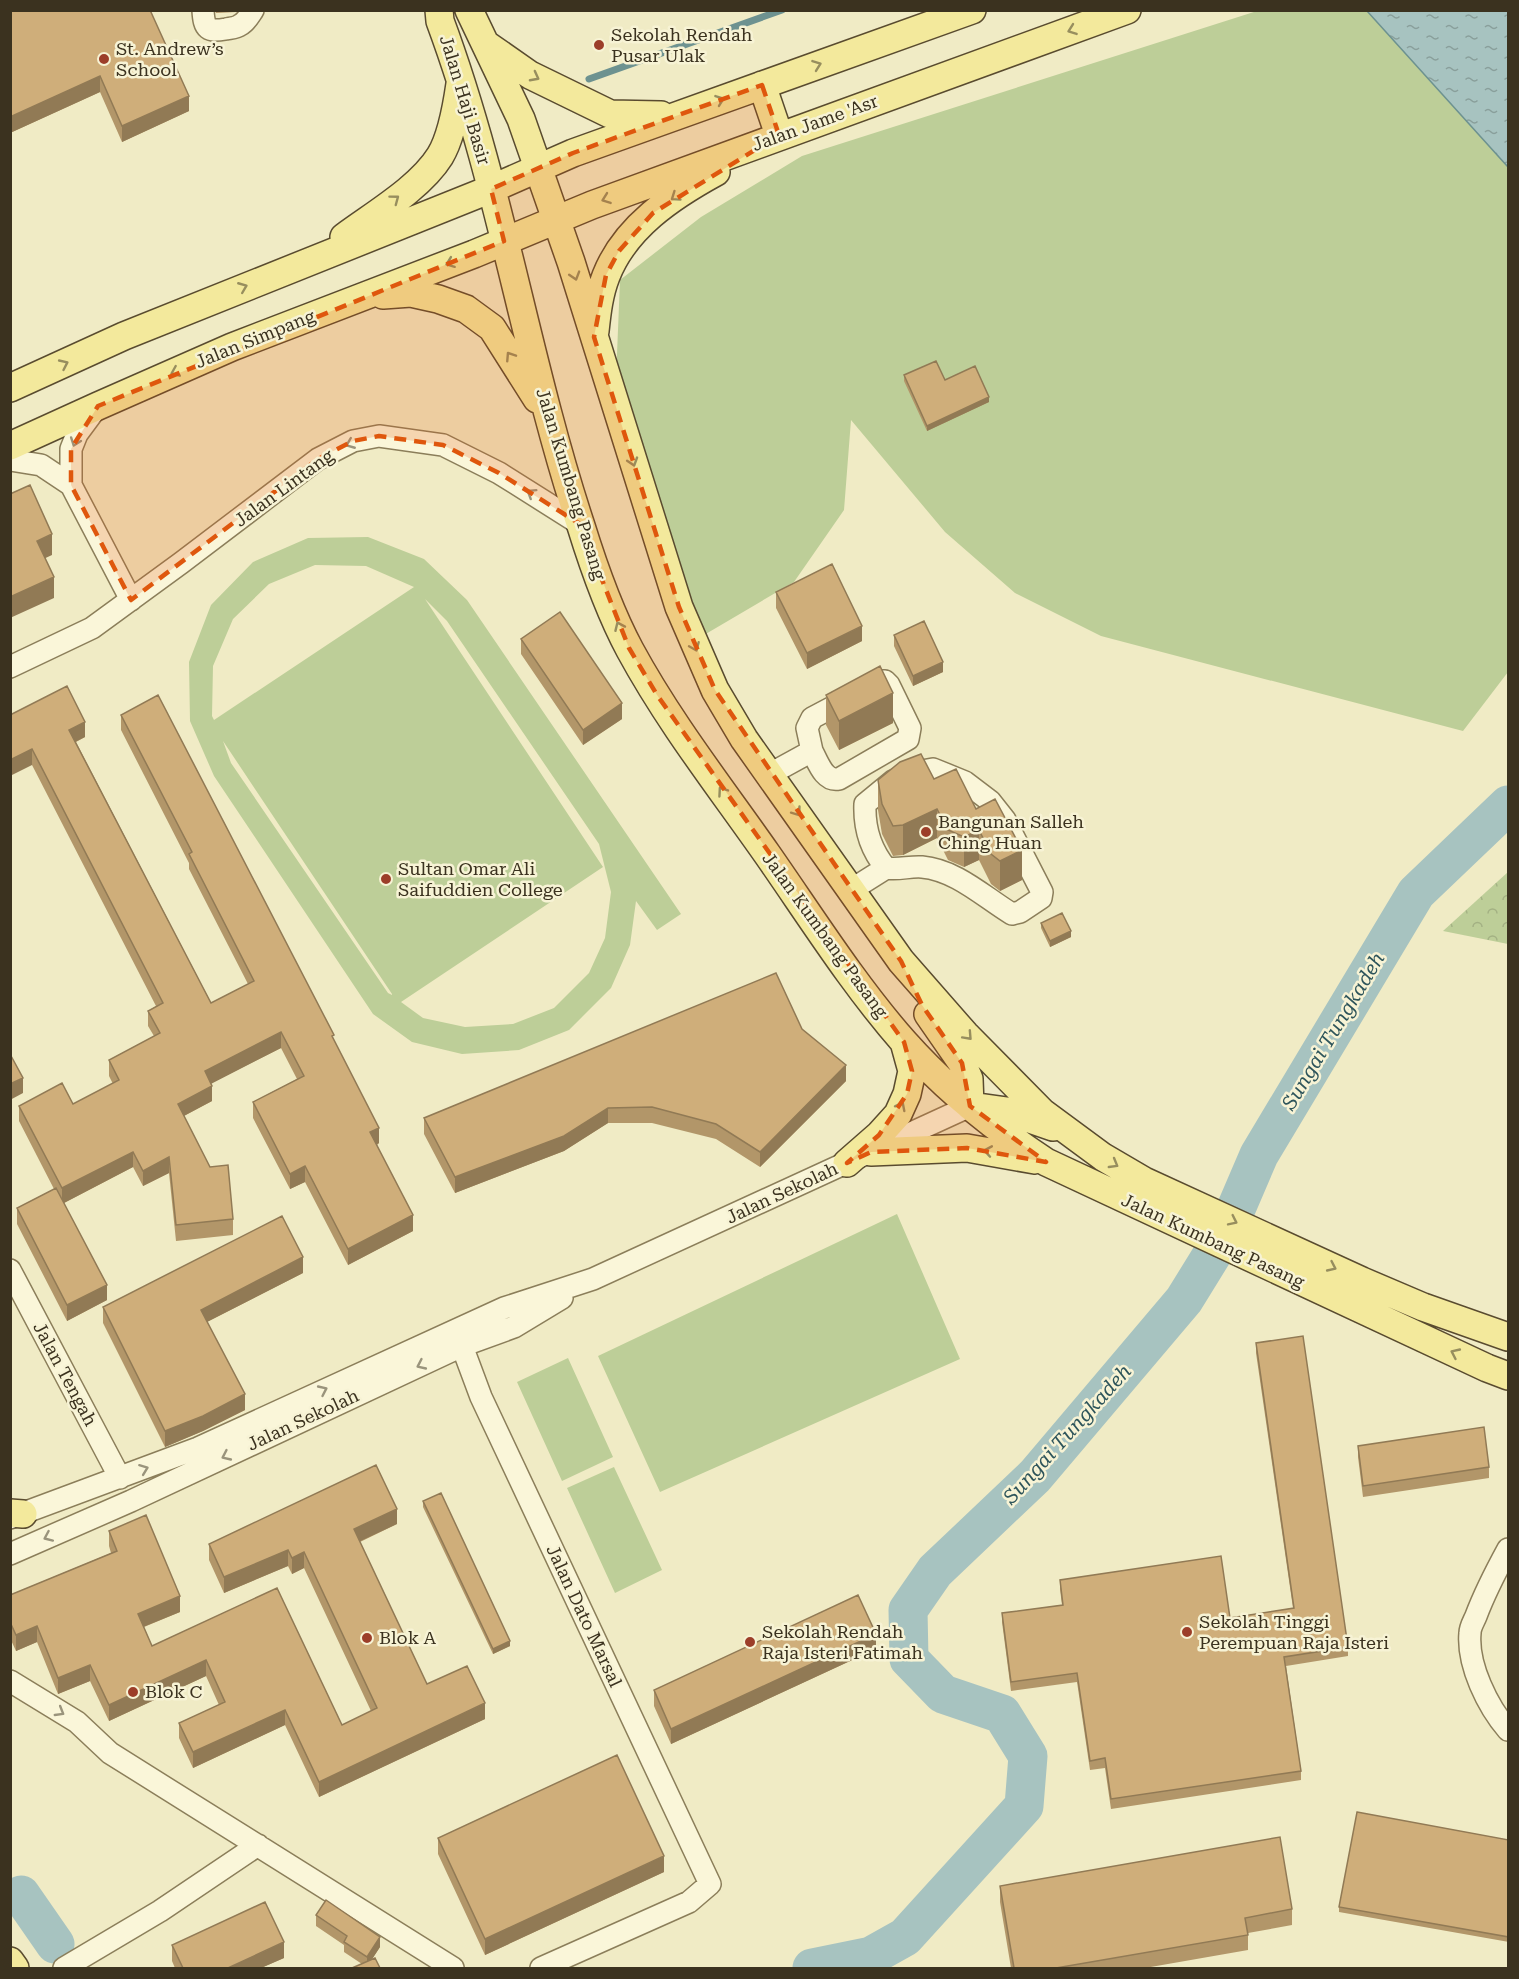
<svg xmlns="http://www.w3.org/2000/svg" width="1519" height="1979" viewBox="0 0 1519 1979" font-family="'Roboto Serif',serif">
<defs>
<pattern id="forest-crowns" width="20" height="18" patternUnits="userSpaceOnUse" patternTransform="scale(1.5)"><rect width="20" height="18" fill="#bdce98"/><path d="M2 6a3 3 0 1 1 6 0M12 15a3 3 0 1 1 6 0" fill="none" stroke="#a3b183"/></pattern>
<pattern id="water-ripples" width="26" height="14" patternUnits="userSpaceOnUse" patternTransform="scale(1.5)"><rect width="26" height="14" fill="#a7c3c0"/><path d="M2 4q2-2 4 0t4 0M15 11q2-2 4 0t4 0" fill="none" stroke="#899f9b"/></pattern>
</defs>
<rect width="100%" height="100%" fill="#f0ebc5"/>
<!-- forest -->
<path fill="url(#forest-crowns)" d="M1508,872V944L1443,931Z"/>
<!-- park -->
<path fill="#bdce98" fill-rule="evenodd" d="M1257,11H1367L1508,167V672L1463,731L1101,636L1015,593L945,532L851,420L844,510L794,582L704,635L616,379L620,280L701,217L802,156Z
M368,537L424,559L467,600L681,914L657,930L636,901L630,945L611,988L569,1030L519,1050L462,1054L412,1042L373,1014L214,776L190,721L189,662L211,605L253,562L308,538ZM315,565L366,566L414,587L214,720L212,716L213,666L233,619L269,584ZM425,599L447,621L599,844L611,892L605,938L589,973L554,1008L513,1024L465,1027L423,1018L401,1002L603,867ZM223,741L392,994V995L388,993L231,763Z
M897,1214L960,1359L660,1492L598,1356Z
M568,1358L613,1457L562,1481L517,1382Z
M614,1467L662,1570L615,1593L567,1488Z"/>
<!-- water -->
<path fill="url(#water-ripples)" stroke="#6d9290" stroke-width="1.5" d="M1367,11H1508V167Z"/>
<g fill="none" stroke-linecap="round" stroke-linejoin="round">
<!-- stream -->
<path stroke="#6d9290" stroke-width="7" d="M589,79L782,10"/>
<!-- river -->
<path stroke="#a7c3c0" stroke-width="39" d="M21,1895L55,1944
M812,1968L871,1956L905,1937L1024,1806L1028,1756L1002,1714L943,1694L909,1659L908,1610L935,1571L1035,1476L1184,1300L1226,1232L1259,1155L1416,893L1508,805"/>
<defs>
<path id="minor" d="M203,10C204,30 208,32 226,29C231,28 236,28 240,25C246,22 249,16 253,10
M97,407L77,434L71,449V485L131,600
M10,460L41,465L71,485
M10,667L92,628L181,563L318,459L353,441L379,436L443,445L499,473L580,524
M770,774L812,751C818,762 824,782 839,779L908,739L910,728L889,685L885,681H882L812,718L807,728L812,751
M851,890L886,868C899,870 910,866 922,867C956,870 984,897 1012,914L1020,912L1041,898L1042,892L1005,820L990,801L965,782L933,769L911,773L893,781L865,804C864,828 871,850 886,868
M10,1270L120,1478
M462,1346L481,1397L710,1884L689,1902L541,1968
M10,1518L198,1448L504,1308L593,1279L970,1106
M1508,1549C1496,1571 1485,1592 1476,1616C1474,1621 1470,1627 1470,1633C1467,1665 1488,1707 1508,1730
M10,1554L131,1501L462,1346L514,1327L562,1298
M10,1681L77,1722L110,1753L453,1968
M64,1968L160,1911L258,1845"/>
<path id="major" d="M439,10L440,21C501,185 526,360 581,526C594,568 609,611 630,650C669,722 720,787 767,854C811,917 853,984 904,1042C945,1088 994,1128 1046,1162L1487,1368L1508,1376
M469,10L521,119L571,262L679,607L715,690L744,739L901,961L965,1034L1042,1112L1103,1157L1144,1181L1362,1281L1423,1307L1508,1337
M487,45L530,75L610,114L661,115
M762,85L779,135
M344,237C375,214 420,188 440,156C451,138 457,105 460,84
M383,295L411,293L438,299L466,309L492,328L537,399
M595,331C597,312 599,294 606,276C625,227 672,196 716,172
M10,388L124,336L491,189L573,153L972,10
M10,446L98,406L232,347L474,254L592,205L1127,10
M928,1014L962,1063L969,1079L970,1106
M971,1106L1007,1111L1053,1127
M871,1152L967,1148L1035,1160
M847,1163L879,1135L898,1114L907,1094L912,1071L904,1042
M10,1513L23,1514
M10,1961L15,1968"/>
</defs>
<!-- minor casing -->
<use href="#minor" stroke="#8b7e5a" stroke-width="24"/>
<!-- major casing -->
<use href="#major" stroke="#594b2f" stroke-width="30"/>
<!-- minor -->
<use href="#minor" stroke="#faf6d9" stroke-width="21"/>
<!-- major -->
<use href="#major" stroke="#f3e99c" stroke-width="27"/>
</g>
<!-- wall -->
<path fill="#b29669" d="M10,10L189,111L122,142L100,92L10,133Z
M215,10H237L236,12L216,13Z
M904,375L945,380L989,402L927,431L904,381Z
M776,592L862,641L807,669L776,608Z
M894,635L943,672L913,686L894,646Z
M521,639L622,719L583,745L521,654Z
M826,695L893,723L839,750L826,725Z
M10,715L85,737L76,742L211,1003L248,984L189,869V863L121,730V715L334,1040L379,1143L377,1145L413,1231L348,1265L305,1182L290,1189L253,1118V1102L297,1079L281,1048L211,1083L212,1101L184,1116L233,1219V1235L176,1241L169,1173L143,1186L133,1167L64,1203L107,1300L67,1321L17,1224V1208L54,1189L19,1121V1106L73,1104L113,1084L109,1076V1060L154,1036L148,1026V1011L156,1006L32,765Z
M934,779L976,809L1022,880L1000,891L991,884L979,860L964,867L948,860L937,838L903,855L893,856L882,834L878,810V780Z
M1041,923L1071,937L1050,947L1041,928Z
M802,1029L846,1081L760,1167L716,1139L652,1123H608L564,1151L455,1193L424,1134V1118Z
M303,1273L207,1322L245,1410L203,1431L165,1447L103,1323V1307Z
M1256,1343L1348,1647V1656L1286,1666L1301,1771V1780L1111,1809L1105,1768L1090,1770L1077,1682L1011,1691L1002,1622V1613L1062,1605L1060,1589V1580L1230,1618L1293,1608L1256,1353Z
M1358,1446L1489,1467V1478L1363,1497L1358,1457Z
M423,1501L510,1646L493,1654L423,1507Z
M397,1524L360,1542L427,1684L485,1719L319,1797L285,1725L193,1768L179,1738V1723L219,1705L206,1676L109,1721L90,1681L58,1694L37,1642L16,1651L10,1638V1595L111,1553L109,1546V1531L180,1612L144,1627L152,1646L277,1588L342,1725L371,1711L304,1568L292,1574L288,1566L224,1593L209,1560V1544Z
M876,1649L671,1744L654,1706V1690Z
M438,1838L664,1872L485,1955L438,1854Z
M1509,1840V1942L1339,1912V1907Z
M1000,1886L1292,1909V1925L1248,1933V1950L1145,1968H1011L1000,1902Z
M316,1915L380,1947L372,1959L362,1964L344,1952V1945L316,1926Z
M172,1945L284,1958L261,1968H175L172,1961Z"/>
<!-- shaded-wall -->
<path fill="#917a55" d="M100,76V92L10,133V117Z
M189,96V111L122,142V126Z
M989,397V402L927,431V426Z
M52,534V555L37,562V541Z
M54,577V598L10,618V597Z
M862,626V641L807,669V653Z
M943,662V672L913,686V676Z
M893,693V723L839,750V721Z
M622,703V719L583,745V730Z
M85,722V737L69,745V730Z
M32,749V765L10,776V760Z
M937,809V838L903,855V825Z
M979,830V860L964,867V837Z
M1022,850V880L1000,891V861Z
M1071,931V937L1050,947V941Z
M281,1032V1048L205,1087V1071Z
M846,1065V1081L760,1167V1152Z
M23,1078V1093L10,1100V1084Z
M212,1086V1101L178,1119V1104Z
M608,1108V1123L564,1151L455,1193V1177Z
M379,1128V1143L370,1148V1132Z
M133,1152V1167L62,1204V1188Z
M169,1157V1173L143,1186V1171Z
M305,1166V1182L290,1189V1174Z
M413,1215V1231L348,1265V1249Z
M303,1257V1273L201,1325V1310Z
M107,1285V1300L67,1321V1305Z
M245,1394V1410L203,1431L165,1447V1431Z
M397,1509V1524L354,1544V1529Z
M288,1550V1566L224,1593V1577Z
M304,1552V1568L292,1574V1558Z
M180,1596V1612L138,1629V1614Z
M37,1626V1642L16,1651V1635Z
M876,1634V1649L671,1744V1729Z
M510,1641V1646L493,1654V1649Z
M206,1660V1676L109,1721V1705Z
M90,1665V1681L58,1694V1678Z
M485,1703V1719L319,1797V1782Z
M285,1710V1725L193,1768V1752Z
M664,1856V1872L485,1955V1939Z
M380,1937V1947L367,1967V1957Z
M284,1942V1958L261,1968H228Z"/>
<!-- building -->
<path fill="#cfae7a" stroke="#917a55" stroke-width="1.5" d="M10,10H150L189,96L122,126L100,76L10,117Z
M936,361L945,380L975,366L989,397L927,426L904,375Z
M30,485L52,534L37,541L54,577L10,597V494Z
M832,564L862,626L807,653L776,592Z
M560,612L622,703L583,730L521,639Z
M924,621L943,662L913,676L894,635Z
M880,666L893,693L839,721L826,695Z
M67,686L85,722L69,730L211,1003L254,981L189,854L192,852L121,715L158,695L334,1035L332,1036L379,1128L370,1132L413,1215L348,1249L305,1166L290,1174L253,1102L304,1076L281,1032L205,1071L212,1086L178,1104L210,1167L228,1165L233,1219L176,1225L169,1157L143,1171L133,1152L62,1188L19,1106L62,1083L73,1104L119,1080L109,1060L160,1033L148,1011L163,1003L32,749L10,760V715Z
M921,754L934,779L956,769L976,809L995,799L1022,850L1000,861L991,854L979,830L964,837L948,830L937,809L903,825L893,826L882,804L878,780L900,762Z
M1062,913L1071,931L1050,941L1041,923Z
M776,973L802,1029L846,1065L760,1152L716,1124L652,1107L608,1108L564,1136L455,1177L424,1118Z
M10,1054L23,1078L10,1084Z
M56,1188L107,1285L67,1305L17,1208Z
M282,1216L303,1257L201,1310L245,1394L203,1416L165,1431L103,1307Z
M1303,1336L1348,1647L1284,1657L1301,1771L1111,1799L1105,1758L1090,1761L1077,1673L1011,1682L1002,1613L1063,1605L1060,1580L1221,1556L1230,1618L1294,1608L1256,1343Z
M1484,1427L1489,1467L1363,1486L1358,1446Z
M376,1465L397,1509L354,1529L427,1684L467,1666L485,1703L319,1782L285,1710L193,1752L179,1723L225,1702L206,1660L109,1705L90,1665L58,1678L37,1626L16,1635L10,1622V1595L117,1551L109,1531L146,1515L180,1596L138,1614L152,1646L277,1588L342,1725L377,1708L304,1552L292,1558L288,1550L224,1577L209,1544Z
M441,1493L510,1641L493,1649L423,1501Z
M858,1595L876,1634L671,1729L654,1690Z
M617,1755L664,1856L485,1939L438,1838Z
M1357,1812L1509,1840V1937L1339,1907Z
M1280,1837L1292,1909L1245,1918L1248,1935L1056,1968H1014L1000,1886Z
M326,1900L380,1937L367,1957L344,1942L347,1936L316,1915Z
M265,1902L284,1942L228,1968H183L172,1945Z
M375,1958L380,1968H352Z"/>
<!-- one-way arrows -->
<defs><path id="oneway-chevron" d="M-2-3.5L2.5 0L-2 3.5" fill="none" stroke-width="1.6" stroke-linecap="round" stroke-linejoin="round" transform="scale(1.5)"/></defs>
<g stroke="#978e5e">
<use href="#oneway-chevron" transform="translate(1072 30) rotate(160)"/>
<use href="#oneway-chevron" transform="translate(817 65) rotate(-20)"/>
<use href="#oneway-chevron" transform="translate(535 77) rotate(28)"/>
<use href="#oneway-chevron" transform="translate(720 100) rotate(-20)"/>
<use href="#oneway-chevron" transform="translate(675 197) rotate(145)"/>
<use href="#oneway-chevron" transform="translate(395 199) rotate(-37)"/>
<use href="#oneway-chevron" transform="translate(606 199) rotate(160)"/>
<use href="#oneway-chevron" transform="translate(450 263) rotate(159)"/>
<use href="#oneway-chevron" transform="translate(575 276) rotate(73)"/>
<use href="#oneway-chevron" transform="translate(243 287) rotate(-22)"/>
<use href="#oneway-chevron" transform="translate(510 356) rotate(-123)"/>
<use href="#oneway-chevron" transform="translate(64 364) rotate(-25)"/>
<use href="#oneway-chevron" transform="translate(175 372) rotate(157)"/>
<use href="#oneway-chevron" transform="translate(633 462) rotate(72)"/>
<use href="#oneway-chevron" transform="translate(619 626) rotate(-114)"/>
<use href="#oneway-chevron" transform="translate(695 647) rotate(67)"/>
<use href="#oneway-chevron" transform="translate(722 791) rotate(-125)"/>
<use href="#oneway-chevron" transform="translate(797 812) rotate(54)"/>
<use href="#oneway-chevron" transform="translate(968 1036) rotate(47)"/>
<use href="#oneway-chevron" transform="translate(901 1106) rotate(-63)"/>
<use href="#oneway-chevron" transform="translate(988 1151) rotate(-170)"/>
<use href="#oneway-chevron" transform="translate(1114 1164) rotate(30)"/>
<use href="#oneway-chevron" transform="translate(1233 1221) rotate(26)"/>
<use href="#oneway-chevron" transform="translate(1332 1267) rotate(25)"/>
<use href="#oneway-chevron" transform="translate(1455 1353) rotate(-155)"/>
</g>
<g stroke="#9a947c">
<use href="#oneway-chevron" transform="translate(75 442) rotate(110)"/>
<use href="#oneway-chevron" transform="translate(350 444) rotate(158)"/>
<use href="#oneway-chevron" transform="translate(531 493) rotate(-148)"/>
<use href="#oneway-chevron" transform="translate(421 1365) rotate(155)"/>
<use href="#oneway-chevron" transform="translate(323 1390) rotate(-25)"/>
<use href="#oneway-chevron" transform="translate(226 1456) rotate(155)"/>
<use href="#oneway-chevron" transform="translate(144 1469) rotate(-21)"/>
<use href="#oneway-chevron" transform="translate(48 1537) rotate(156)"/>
<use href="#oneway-chevron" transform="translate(60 1712) rotate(31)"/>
</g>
<!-- marked area -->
<path fill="#df570d" fill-opacity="0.2" stroke="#df570d" stroke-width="4.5" stroke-dasharray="12 8" stroke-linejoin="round" d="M762,85L779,135L653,213L619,251L606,275L594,337L679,607L715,690L901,961L922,1005L962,1063L970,1106L1046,1162L967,1148L871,1152L847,1163L879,1135L907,1094L912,1071L904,1042L657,695L629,648L580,524L499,473L443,445L379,436L353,441L318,459L131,600L71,485V449L98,406L504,241L491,189L573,153Z"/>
<!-- markers -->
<g fill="#9c3e29" stroke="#f7f3d5" stroke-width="2">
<circle cx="599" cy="45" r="6"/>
<circle cx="104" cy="59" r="6"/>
<circle cx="926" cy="832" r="6"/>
<circle cx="386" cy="879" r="6"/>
<circle cx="1187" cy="1632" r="6"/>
<circle cx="367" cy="1638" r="6"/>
<circle cx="750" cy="1642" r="6"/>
<circle cx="133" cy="1692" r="6"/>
</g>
<g text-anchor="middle" stroke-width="5" stroke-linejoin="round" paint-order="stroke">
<!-- poi labels -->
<g font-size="18" fill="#3b321f" stroke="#f7f3d5" text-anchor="start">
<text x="611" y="41">Sekolah Rendah<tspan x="611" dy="21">Pusar Ulak</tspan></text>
<text x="116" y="55">St. Andrew’s<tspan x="116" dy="21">School</tspan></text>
<text x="938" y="828">Bangunan Salleh<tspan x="938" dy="21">Ching Huan</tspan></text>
<text x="398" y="875">Sultan Omar Ali<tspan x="398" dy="21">Saifuddien College</tspan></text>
<text x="1199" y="1628">Sekolah Tinggi<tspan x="1199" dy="21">Perempuan Raja Isteri</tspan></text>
<text x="762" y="1638">Sekolah Rendah<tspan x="762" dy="21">Raja Isteri Fatimah</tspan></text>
<text x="379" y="1644">Blok A</text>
<text x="145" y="1698">Blok C</text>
</g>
<!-- street labels -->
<g font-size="18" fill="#3b321f" stroke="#f7f3d5">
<text transform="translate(465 100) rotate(73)" y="6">Jalan Haji Basir</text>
<text transform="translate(815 123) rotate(-20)" y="6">Jalan Jame 'Asr</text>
<text transform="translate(255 339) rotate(-22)" y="6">Jalan Simpang</text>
<text transform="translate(571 484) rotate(73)" y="6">Jalan Kumbang Pasang</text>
<text transform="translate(284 488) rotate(-36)" y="6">Jalan Lintang</text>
<text transform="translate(825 935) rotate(54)" y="6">Jalan Kumbang Pasang</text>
<text transform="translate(782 1193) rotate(-25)" y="6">Jalan Sekolah</text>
<text transform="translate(1213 1241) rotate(25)" y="6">Jalan Kumbang Pasang</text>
<text transform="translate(65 1374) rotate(62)" y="6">Jalan Tengah</text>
<text transform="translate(303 1420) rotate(-25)" y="6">Jalan Sekolah</text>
<text transform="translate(584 1616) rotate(65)" y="6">Jalan Dato Marsal</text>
</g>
<!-- water labels -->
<g font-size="20" font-style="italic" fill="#2e555b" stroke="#f7f3d5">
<text transform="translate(1333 1031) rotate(-59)" y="7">Sungai Tungkadeh</text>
<text transform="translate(1067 1434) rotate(-48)" y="7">Sungai Tungkadeh</text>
</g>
</g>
<!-- border -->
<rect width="1519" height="1979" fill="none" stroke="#3b321f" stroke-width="24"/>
</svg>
